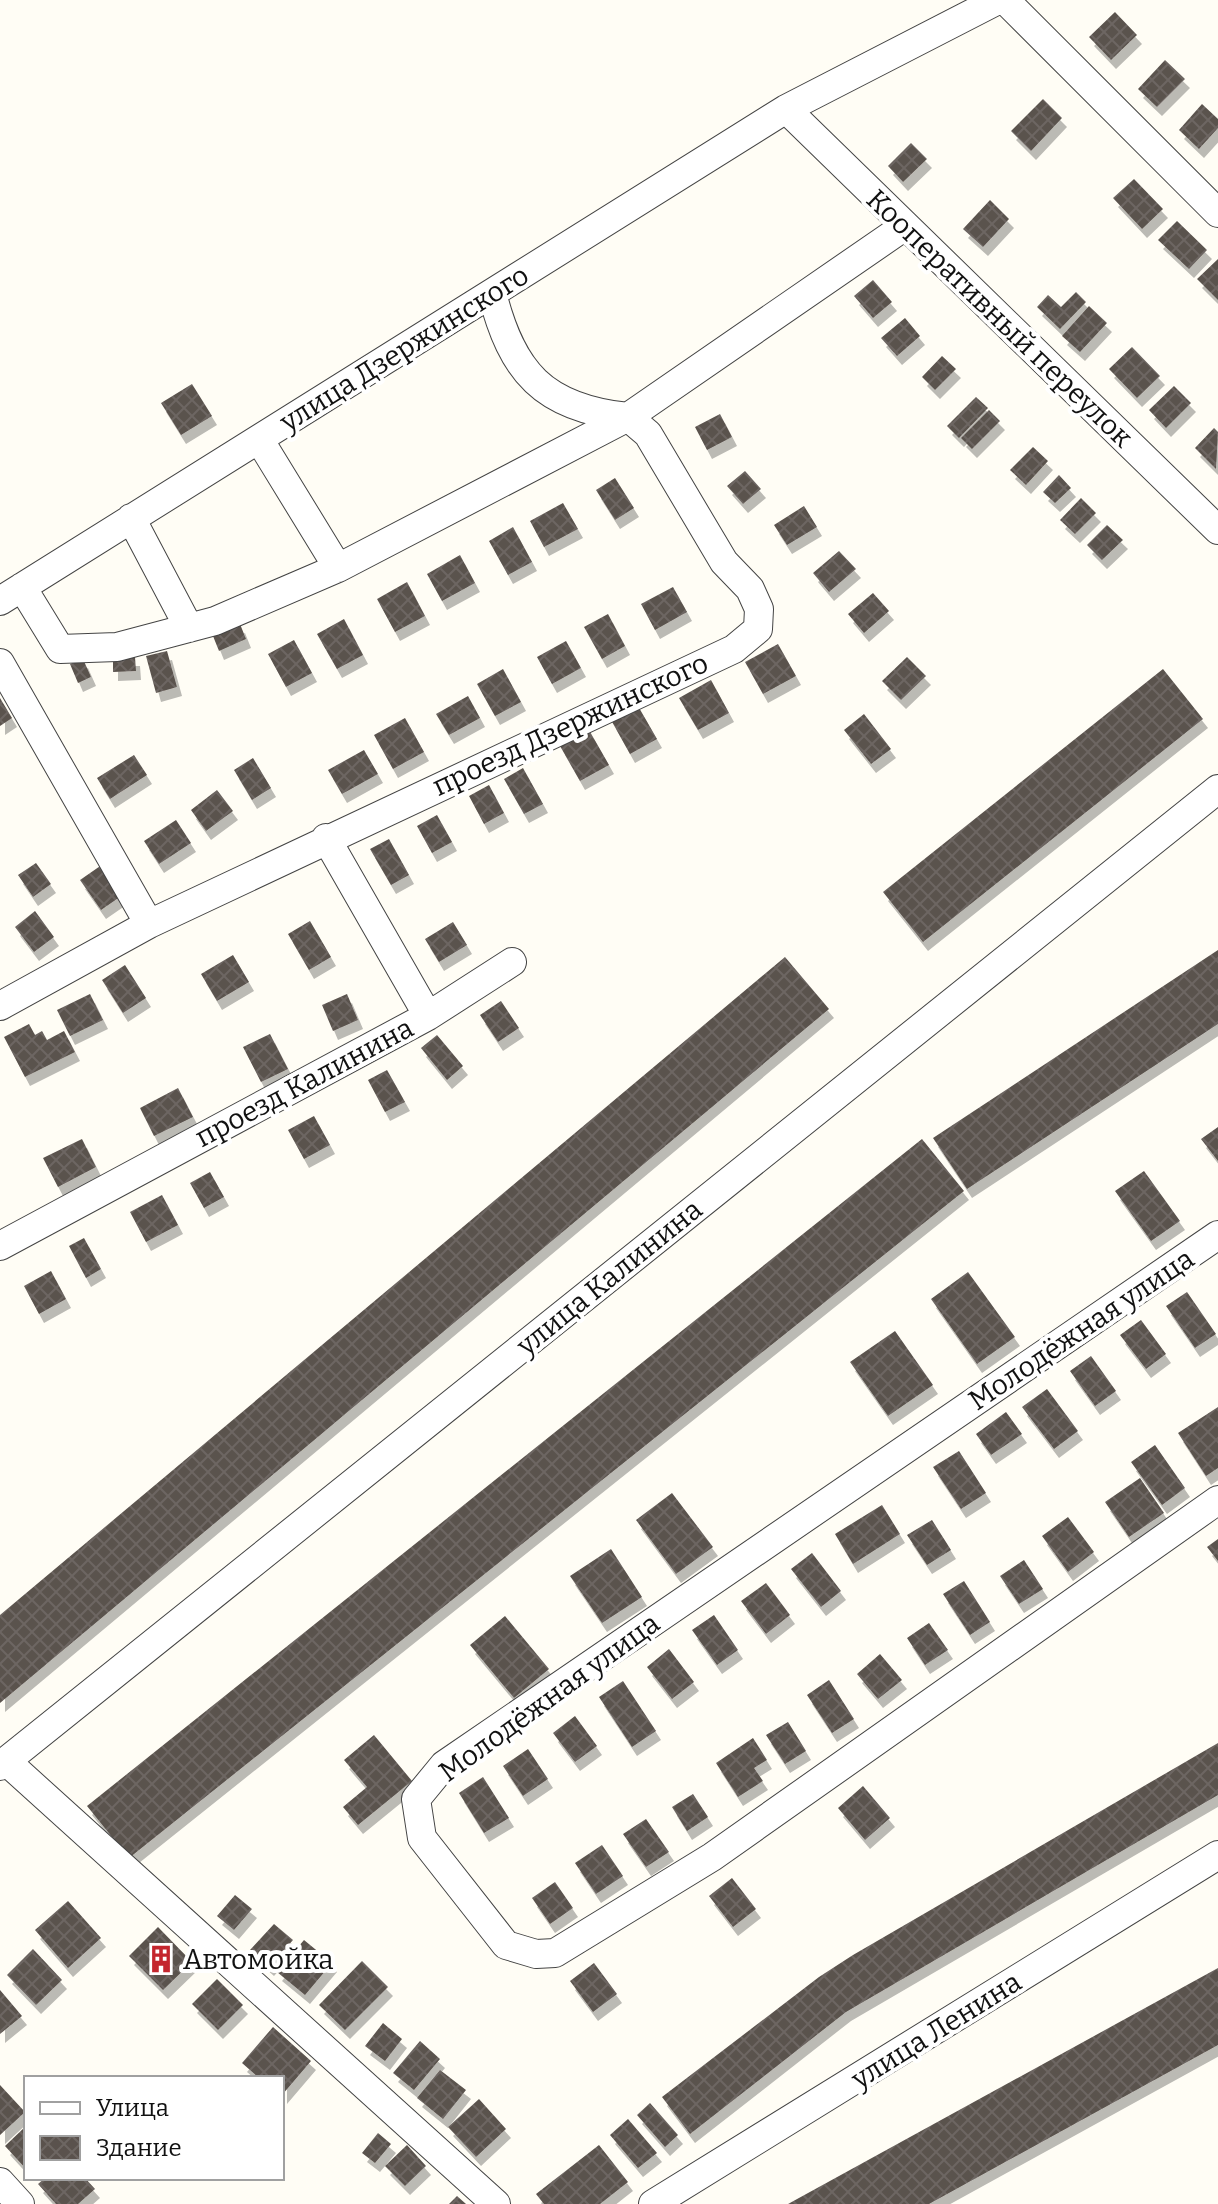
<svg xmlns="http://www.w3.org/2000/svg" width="1218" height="2204" viewBox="0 0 1218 2204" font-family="Bitter,serif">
<defs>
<pattern id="building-cross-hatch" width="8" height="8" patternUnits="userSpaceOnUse" patternTransform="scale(2)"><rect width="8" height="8" fill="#5a524d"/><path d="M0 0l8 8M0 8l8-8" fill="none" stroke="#6d6662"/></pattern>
<filter id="shadow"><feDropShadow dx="5" dy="9" stdDeviation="0" flood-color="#0004"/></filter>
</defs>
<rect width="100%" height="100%" fill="#fffdf5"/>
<!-- building -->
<path fill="url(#building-cross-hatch)" filter="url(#shadow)" d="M1115,12L1137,35L1111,60L1089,37Z
M1165,60L1185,79L1157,107L1138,89Z
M1043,99L1062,118L1031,151L1011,131Z
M1202,104L1218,119V128L1199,149L1179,130Z
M911,143L927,159L903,182L888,166Z
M1134,179L1163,209L1142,229L1113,198Z
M990,200L1009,219L983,247L963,229Z
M1177,221L1207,250L1189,269L1158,240Z
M1218,259V300L1197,279Z
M873,280L892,302L873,318L854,296Z
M1076,292L1086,302L1060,329L1037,307L1048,295L1061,307Z
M1089,306L1107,323L1080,352L1062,336Z
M905,318L920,336L897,356L881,338Z
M1132,347L1160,376L1137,398L1109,369Z
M942,356L956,369L935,390L922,377Z
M192,384L212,416L181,435L161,403Z
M1174,386L1191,403L1166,428L1149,410Z
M976,397L988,408L959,438L947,426Z
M989,410L1000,421L972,449L961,438Z
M720,414L732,437L707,450L695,427Z
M1214,428L1218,432L1216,469L1195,448Z
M1033,447L1048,461L1026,485L1010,470Z
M745,471L761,489L743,504L727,486Z
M1059,475L1071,488L1055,503L1043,492Z
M615,478L634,508L615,520L596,490Z
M1081,498L1096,513L1075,534L1060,520Z
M563,503L578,529L544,547L530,521Z
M804,506L817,527L787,545L774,525Z
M1107,525L1123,540L1102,560L1087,545Z
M513,527L532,562L508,575L489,541Z
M839,551L856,569L829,592L813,573Z
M460,555L475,583L442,601L427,574Z
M407,582L425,616L395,632L377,599Z
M673,587L687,612L655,630L641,604Z
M873,593L889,611L864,633L848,614Z
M608,614L625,646L602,659L584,627Z
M344,619L363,655L337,669L317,634Z
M240,624L246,639L219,651L213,636Z
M294,640L312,673L286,687L268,654Z
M566,641L581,668L552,684L537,657Z
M778,644L796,676L763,694L745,662Z
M167,651L177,687L156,693L146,656Z
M113,657H135L136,671L113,672Z
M907,657L926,676L901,700L882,681Z
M83,659L91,677L78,683L70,664Z
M503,669L521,702L495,716L477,684Z
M1163,669L1203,719L923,942L883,892Z
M711,680L729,713L698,730L679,698Z
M468,696L480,718L449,735L436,714Z
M0,698L12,718L0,726Z
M638,706L657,739L630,754L611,720Z
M864,714L891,749L871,764L844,730Z
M405,718L424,752L393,769L374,735Z
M589,730L609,765L580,781L560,746Z
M364,750L378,774L342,794L328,770Z
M134,755L147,775L110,799L97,778Z
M253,758L271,788L252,800L234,770Z
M523,768L543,804L524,814L504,779Z
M489,785L504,813L484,824L469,796Z
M217,790L233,811L206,831L191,810Z
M437,815L452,842L432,853L417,826Z
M176,820L191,843L159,864L144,841Z
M389,839L409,875L391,885L370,849Z
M106,862L127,892L101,910L80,880Z
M36,863L51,884L33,897L18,875Z
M35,911L54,937L34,952L15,927Z
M310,921L331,957L309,970L288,934Z
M453,922L467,945L439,962L425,939Z
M1218,950V1024L967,1189L933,1138Z
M233,955L249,982L217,1001L201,974Z
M785,957L829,1009L0,1703V1615Z
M125,965L146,998L123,1013L102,980Z
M90,994L103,1020L70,1036L57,1010Z
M347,994L358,1020L333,1031L322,1005Z
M501,1001L519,1028L498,1042L480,1015Z
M29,1024L35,1035L42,1031L47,1040L64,1031L75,1052L25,1077L4,1037Z
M270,1034L288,1069L261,1082L243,1047Z
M437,1035L463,1066L447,1080L421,1048Z
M387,1070L405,1102L385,1112L368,1080Z
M178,1088L193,1117L154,1136L140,1108Z
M314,1116L330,1145L304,1159L288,1130Z
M1218,1127V1161L1201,1139Z
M82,1139L96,1167L58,1187L43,1158Z
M922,1139L964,1191L129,1858L87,1806Z
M1144,1171L1180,1221L1151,1241L1115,1191Z
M210,1172L224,1197L204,1208L190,1183Z
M162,1195L178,1225L146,1242L130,1212Z
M84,1238L101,1269L86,1278L69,1246Z
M51,1271L66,1299L39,1314L24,1286Z
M968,1272L1015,1337L977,1364L931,1299Z
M1187,1292L1216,1334L1195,1348L1166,1306Z
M1141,1320L1166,1354L1146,1369L1120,1335Z
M895,1331L933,1385L888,1416L850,1362Z
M1091,1356L1116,1391L1095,1406L1070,1371Z
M1047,1389L1078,1431L1054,1449L1022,1407Z
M1218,1407V1468L1206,1476L1178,1433Z
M1006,1412L1022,1434L991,1455L976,1434Z
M1155,1445L1185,1488L1162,1505L1131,1462Z
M959,1451L986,1493L961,1509L933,1467Z
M1140,1478L1164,1513L1129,1537L1105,1502Z
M672,1493L713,1547L676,1574L636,1520Z
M882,1505L900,1534L853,1564L835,1534Z
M1068,1517L1094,1552L1068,1572L1042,1536Z
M932,1520L951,1550L927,1565L907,1535Z
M1218,1539V1561L1207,1547Z
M611,1549L642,1597L602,1623L570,1576Z
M812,1553L841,1591L821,1607L791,1569Z
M1024,1560L1043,1589L1019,1604L1000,1576Z
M964,1581L990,1622L970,1635L943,1594Z
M766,1583L790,1615L766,1634L741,1601Z
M714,1615L738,1650L717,1665L692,1630Z
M505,1616L549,1669L514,1698L470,1645Z
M929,1623L948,1650L925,1665L907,1638Z
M669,1649L694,1682L672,1699L647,1667Z
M880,1654L902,1680L878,1699L857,1674Z
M829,1680L854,1719L832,1733L807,1695Z
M623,1681L656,1731L632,1747L599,1697Z
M575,1716L597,1746L575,1762L553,1733Z
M788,1722L806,1751L785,1764L766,1735Z
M374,1735L412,1781L358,1825L343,1807L367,1787L344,1760Z
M753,1738L767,1760L754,1768L763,1781L738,1797L716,1763Z
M1218,1743V1795L846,2012L690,2134L662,2097L819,1977L853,1955Z
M528,1749L548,1779L523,1796L503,1766Z
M483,1777L509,1818L484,1833L459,1793Z
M863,1786L890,1818L865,1840L838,1808Z
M693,1794L708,1817L687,1831L672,1807Z
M646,1819L669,1852L646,1867L623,1834Z
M602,1845L623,1876L596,1894L575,1863Z
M732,1878L756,1909L733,1927L709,1896Z
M555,1882L573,1908L550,1924L532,1898Z
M235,1895L252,1909L234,1930L217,1916Z
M68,1901L101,1938L68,1968L35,1930Z
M274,1924L293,1940L269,1967L250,1950Z
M158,1927L192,1962L163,1990L129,1956Z
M304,1940L332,1963L305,1995L277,1972Z
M33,1949L62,1980L36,2005L7,1975Z
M362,1961L388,1987L345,2030L319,2005Z
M594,1963L617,1994L593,2012L570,1981Z
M1218,1968V2045L929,2204H788Z
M217,1979L243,2005L218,2030L192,2004Z
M0,1990L22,2016L0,2034Z
M383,2023L402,2039L385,2061L365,2046Z
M273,2027L311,2061L282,2095V2078H259L242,2063Z
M420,2041L440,2059L414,2090L393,2073Z
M440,2070L466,2090L443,2119L417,2098Z
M0,2085L25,2112L0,2135Z
M479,2099L506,2129L476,2157L448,2127Z
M650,2103L678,2135L665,2147L637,2115Z
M628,2119L657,2153L638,2168L610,2135Z
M26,2126V2169L5,2146Z
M378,2133L391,2144L375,2163L362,2153Z
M407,2145L426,2166L405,2186L385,2166Z
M599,2145L628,2182L600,2204H544L536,2194Z
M45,2178H85L95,2189L78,2204H56L38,2184Z
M457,2196L466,2204H449Z"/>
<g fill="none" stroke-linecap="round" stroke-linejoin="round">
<defs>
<path id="minor" d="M1005,0L1218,213
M786,109L1218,530
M492,293C512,372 543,408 628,417
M259,439L338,568L628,417
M131,518L189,628
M22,587L60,649L117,647L215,621L338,568
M0,601L786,109L998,0
M0,663L149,924
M0,1006L149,924L734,649L758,629L759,609L750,589L724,562L648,434L628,417L905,226
M428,1016L512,962
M1218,1235L444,1765L416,1799L422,1838L506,1945L536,1954L555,1953L712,1857L1218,1500
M0,1246L428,1016L326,838
M6,1761L496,2204
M0,1766L1218,789
M0,2182L20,2204
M653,2204L1218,1855"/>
</defs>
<!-- minor casing -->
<use href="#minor" stroke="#444" stroke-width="30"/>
<!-- minor -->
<use href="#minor" stroke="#fff" stroke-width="28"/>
</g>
<!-- icons -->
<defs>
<symbol id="building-bare" viewBox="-9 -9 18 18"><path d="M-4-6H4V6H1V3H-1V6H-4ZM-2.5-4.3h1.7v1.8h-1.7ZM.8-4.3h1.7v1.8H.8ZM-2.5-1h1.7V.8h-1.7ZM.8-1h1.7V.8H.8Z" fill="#c4262e" stroke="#fff" stroke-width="2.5" paint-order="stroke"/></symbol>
</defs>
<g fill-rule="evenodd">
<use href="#building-bare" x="141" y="1939" width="40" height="40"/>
</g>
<g text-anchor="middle" stroke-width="8" stroke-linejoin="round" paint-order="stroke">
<!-- street labels -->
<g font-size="28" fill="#111" stroke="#fff">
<text transform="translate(1000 318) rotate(44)" y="10">Кооперативный переулок</text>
<text transform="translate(404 348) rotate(-32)" y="10">улица Дзержинского</text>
<text transform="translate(570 724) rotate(-25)" y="10">проезд Дзержинского</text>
<text transform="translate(304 1082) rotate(-28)" y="10">проезд Калинина</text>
<text transform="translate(609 1277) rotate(-39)" y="10">улица Калинина</text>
<text transform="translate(1081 1329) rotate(-34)" y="10">Молодёжная улица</text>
<text transform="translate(549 1697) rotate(-36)" y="10">Молодёжная улица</text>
<text transform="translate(936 2030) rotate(-32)" y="10">улица Ленина</text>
</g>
<!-- poi labels -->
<g font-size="28" fill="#111" stroke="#fff" text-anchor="start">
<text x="183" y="1969">Автомойка</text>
</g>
</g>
<!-- legend -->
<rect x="24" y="2076" width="260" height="104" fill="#ffffff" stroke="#a0a0a0" stroke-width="2"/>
<rect x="40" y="2102" width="40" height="12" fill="#ffffff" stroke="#a0a0a0" stroke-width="2"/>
<text x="96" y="2116" font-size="24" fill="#111111">Улица</text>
<rect x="40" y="2136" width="40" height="24" fill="url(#building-cross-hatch)" stroke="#a0a0a0" stroke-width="2"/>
<text x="96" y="2156" font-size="24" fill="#111111">Здание</text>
</svg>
